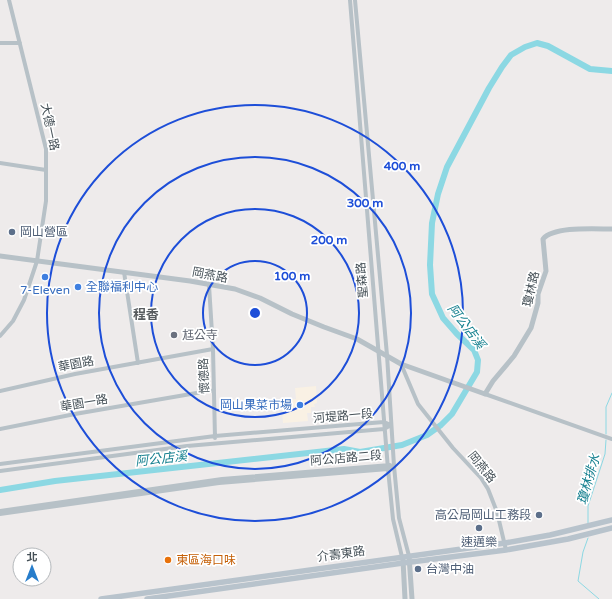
<svg xmlns="http://www.w3.org/2000/svg" width="612" height="599" viewBox="0 0 612 599" font-family="'Varela Round','Noto Sans TC',sans-serif">
<rect width="100%" height="100%" fill="#eeebeb"/>
<!-- commercial -->
<path fill="#f9f1e4" d="M316,386L317,403L314,404L315,407H311V413H307L308,421L283,423L282,409H285V405L288,404L287,400L296,399L295,388Z"/>
<g fill="none" stroke-linecap="round" stroke-linejoin="round">
<!-- stream -->
<path stroke="#8cd8e3" stroke-width="1" d="M606,434V407L612,393
M588,523V506L605,454L606,440
M588,538L583,552L578,581L599,599"/>
<!-- river -->
<path stroke="#8cd8e3" stroke-width="6" d="M0,490L55,481L344,449L360,452L402,445L427,435L441,425L452,414L477,372L478,360L474,350L457,334L443,318L432,294L430,265L432,223L438,194L447,167L489,88L502,67L511,55L525,47L537,43L548,46L590,69L612,71"/>
<!-- minor -->
<path stroke="#b7c1c7" stroke-width="4" d="M350,0L388,469L393,519L402,557
M355,0L387,355L394,466L399,518L409,556
M0,43H20
M0,163L46,170
M124,272L138,363
M209,285L213,349L215,438
M0,336L13,321L24,300L37,261L46,201V149L9,0
M401,364L418,404L453,448L481,478L488,489L497,512L506,550
M0,391L75,374L213,349
M485,394L612,439
M0,429L75,414L214,390
M0,464L215,436L384,422L391,425
M0,471L187,446L384,429L391,425
M0,511L222,479L390,465
M0,514L219,483L388,469L394,466"/>
<!-- tertiary -->
<path stroke="#b7c1c7" stroke-width="5" d="M0,256L190,281L235,289L260,298L292,314L324,327L357,339L401,364L485,394L493,381L514,356L531,328L538,303V294L546,271L543,239C554,226 595,229 612,229
M409,556L412,599
M403,560L405,599"/>
<!-- secondary -->
<path stroke="#b8c3cc" stroke-width="5.5" d="M101,599L505,543L550,535L612,520
M147,599L403,563L506,550L568,539L612,528"/>
</g>
<!-- distance rings -->
<g fill="none" stroke="#1d4ed8" stroke-width="2">
<circle cx="255" cy="313" r="52"/>
<circle cx="255" cy="313" r="104"/>
<circle cx="255" cy="313" r="156"/>
<circle cx="255" cy="313" r="208"/>
</g>
<!-- markers -->
<g fill="#5c6f8a" stroke="#fff" stroke-width="1.5">
<circle cx="12" cy="232" r="4"/>
<circle cx="539" cy="515" r="4"/>
<circle cx="479" cy="528" r="4"/>
<circle cx="418" cy="569" r="4"/>
</g>
<g fill="#3f7fe0" stroke="#fff" stroke-width="1.5">
<circle cx="45" cy="277" r="4"/>
<circle cx="78" cy="287" r="4"/>
<circle cx="300" cy="405" r="4"/>
</g>
<circle fill="#6b7280" stroke="#fff" stroke-width="1.5" cx="174" cy="335" r="4"/>
<circle fill="#e8710a" stroke="#fff" stroke-width="1.5" cx="168" cy="560" r="4"/>
<g text-anchor="middle" stroke-width="3.5" stroke-linejoin="round" paint-order="stroke">
<!-- street labels -->
<g font-size="12" fill="#455057" stroke="#fff">
<text transform="translate(50 127) rotate(78)" y="4">大德一路</text>
<text transform="translate(210 275) rotate(11)" y="4">岡燕路</text>
<text transform="translate(362 280) rotate(-95)" y="4">聖森路</text>
<text transform="translate(531 289) rotate(-77)" y="4">瓊林路</text>
<text transform="translate(76 364) rotate(-11)" y="4">華園路</text>
<text transform="translate(204 376) rotate(-92)" y="4">懷德路</text>
<text transform="translate(84 403) rotate(-10)" y="4">華園一路</text>
<text transform="translate(343 416) rotate(-5)" y="4">河堤路一段</text>
<text transform="translate(346 458) rotate(-5)" y="4">阿公店路二段</text>
<text transform="translate(482 467) rotate(51)" y="4">岡燕路</text>
<text transform="translate(341 554) rotate(-8)" y="4">介壽東路</text>
</g>
<!-- service labels -->
<g font-size="12" fill="#4e5e75" stroke="#fff" text-anchor="start">
<text x="20" y="236">岡山營區</text>
<text x="531" y="519" text-anchor="end">高公局岡山工務段</text>
<text x="479" y="546" text-anchor="middle">速邁樂</text>
<text x="426" y="573">台灣中油</text>
</g>
<!-- shop labels -->
<g font-size="12" fill="#366cbe" stroke="#fff" text-anchor="start">
<text x="86" y="291">全聯福利中心</text>
<text x="45" y="294" text-anchor="middle">7-Eleven</text>
<text x="292" y="409" text-anchor="end">岡山果菜市場</text>
</g>
<!-- worship labels -->
<g font-size="12" fill="#5b616d" stroke="#fff" text-anchor="start">
<text x="182" y="339">尪公寺</text>
</g>
<!-- food labels -->
<g font-size="12" fill="#c56008" stroke="#fff" text-anchor="start">
<text x="176" y="564">東區海口味</text>
</g>
<!-- neighbourhood labels -->
<g font-size="13" font-weight="bold" fill="#585c5f" stroke="#fff">
<text x="146" y="319">程香</text>
</g>
<!-- water labels -->
<g font-size="13" font-style="italic" fill="#178190" stroke="#fff">
<text transform="translate(467 326) rotate(53)" y="5">阿公店溪</text>
<text transform="translate(161 458) rotate(-6)" y="5">阿公店溪</text>
<text transform="translate(588 479) rotate(-74)" y="5">瓊林排水</text>
</g>
</g>
<circle cx="255" cy="313" r="6" fill="#1d4ed8" stroke="#fff" stroke-width="2"/>
<g font-size="12" text-anchor="middle" font-weight="bold" fill="#1d4ed8" stroke="#fff" stroke-width="3.5" stroke-linejoin="round" paint-order="stroke">
<text x="402" y="170">400 m</text>
<text x="365" y="207">300 m</text>
<text x="329" y="244">200 m</text>
<text x="292" y="280">100 m</text>
</g>
<!-- north arrow -->
<g transform="translate(32 567)"><circle r="19" fill="#ffffff" stroke="#b5b9bc"/>
<path d="M0-3L7 15L0 10L-7 15Z" fill="#277dcb"/>
<text y="-6" font-size="11" font-weight="bold" text-anchor="middle" fill="#455057">北</text>
</g>
</svg>
